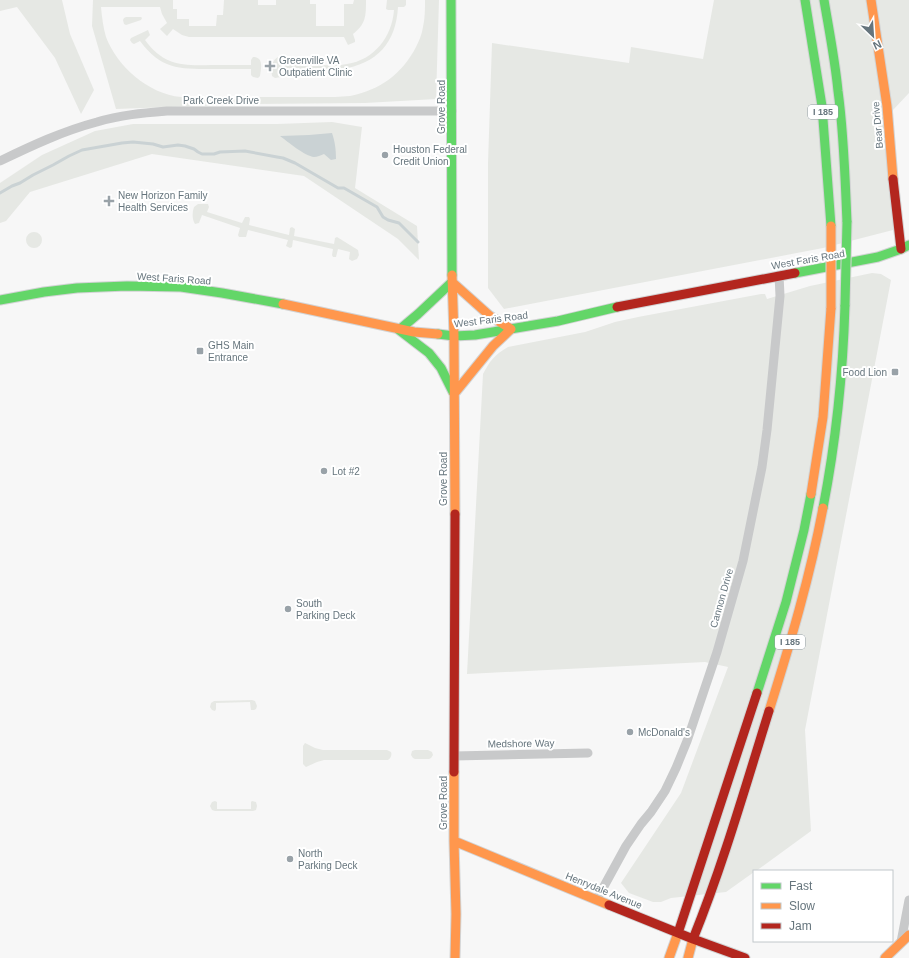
<svg xmlns="http://www.w3.org/2000/svg" width="909" height="958" viewBox="0 0 909 958" font-family="Helvetica,sans-serif">
<rect width="100%" height="100%" fill="#f7f7f7"/>
<!-- green -->
<path fill="#e6e8e4" d="M0,0H62L70,34L94,90L81,114L55,58L17,7L0,11Z
M93,0H173V9H177V19H189V26H216L217,15H223L224,0H258V5H276V0H310V4H316V26H344V4H353L354,0H366C366,16 366,24 353,34L355,40V42L348,45L344,37H189L182,35L173,29L167,36L160,29L167,23L162,14L160,7H101C102,17 103,27 106,37C117,66 148,94 181,97C189,98 199,97 208,97C228,97 248,97 269,97C286,97 303,97 320,97C330,97 340,97 350,96C380,90 402,74 416,47C419,41 422,34 423,27C425,18 425,9 425,0H439L436,99L365,103L250,104L116,109L92,26Z
M387,0H406V5L404,7H398C396,43 377,64 341,69H282V76L281,77L275,78L272,76C271,69 271,61 278,57L282,59V65C296,65 309,65 322,65C331,65 339,66 347,64C374,60 392,37 394,10H388L386,9Z
M714,0H909V93L893,110V230L823,248L504,309L488,288V163L492,43L629,63L631,47L703,59Z
M126,17H141L142,18L141,20L126,25L124,24L123,20L124,18Z
M148,30L150,35L145,40C163,65 182,66 211,65C224,65 238,65 251,65V60L253,57C264,57 261,68 260,76L258,78L253,77L251,75V69C237,69 224,69 211,69C178,69 161,69 140,41L134,44L132,43L130,40L131,38Z
M332,122L362,127L355,188L417,226L419,260L398,239L304,176L152,154L30,192L6,221L0,223V183L42,155L95,131L133,124H277Z
M198,204H208L209,207L207,212L242,223L245,217H249L250,219L249,225L289,235L290,228L292,227L295,229L294,236L334,244L335,238L337,237L358,250L359,255L357,259L352,261L349,259L350,252L338,249L336,257H333L332,255L333,249L293,240L292,247L290,248L286,246L288,240L248,230L246,237H239L238,235L240,228L202,215L199,223L195,224C192,219 192,213 194,207Z
M26 240a8 8 0 1 1 16 0a8 8 0 1 1-16 0Z
M872,273L881,274L891,280L805,730L811,831L756,871H754V872L726,892L671,898L661,902H653L629,893L621,883L681,793L728,667L705,662L467,674L483,374C490,361 494,355 508,347L585,332L615,322L638,317L761,294H765L767,299L810,286Z
M252,700L255,701L257,706L256,709L254,710H251L250,702L216,703V709L215,711L212,710L210,707L211,703L214,701Z
M305,743L315,748L323,750H387L391,752C392,755 391,758 388,760H324L317,762L306,767L303,764V746Z
M415,750H428L432,752L433,755L431,758L429,759H415L413,758L411,755L412,751Z
M215,801L217,802V809H251V802L252,801L256,802L257,806L256,810L253,811H215L212,810L210,806L212,802Z"/>
<!-- water -->
<path fill="#cad2d4" d="M332,133C335,142 336,149 336,159L331,160L324,154C321,155 317,157 314,157C305,156 288,142 280,136L309,135Z"/>
<g fill="none" stroke-linecap="round" stroke-linejoin="round">
<!-- stream -->
<path stroke="#cad2d4" stroke-width="3" d="M0,193L12,186L20,183L33,175L53,165L69,156L82,150L122,143L133,142L153,144L163,147L178,145L185,146L194,149L198,152L202,154H214L220,152L245,151L277,157L283,158L295,163L338,188H344L377,207L383,217L388,220L399,223L418,242"/>
<defs>
<path id="fast" d="M451,0L452,275
M805,0L822,106L831,226
M824,0C829,30 835,60 838,91C844,134 845,178 847,222
M795,273L878,257L901,249L909,245
M452,282L418,314L399,330L429,353L441,368L453,392
M0,300L44,292L77,288L127,286L181,287L222,293L283,304
M438,334L454,336L475,335L558,321L617,307
M823,508C836,441 843,373 845,305
M757,693L786,602L804,530L811,494"/>
<path id="slow" d="M871,0L887,106L893,179
M452,275L454,336L455,514
M452,282L490,316L511,329
M283,304L414,332L438,334
M454,394L493,346L511,329
M811,494L823,417L831,308
M769,711C790,644 810,577 823,508
M454,772V841L456,914L455,958
M454,841L609,905
M669,958L678,933
M688,958L693,939
M885,958L909,935"/>
<path id="jam" d="M893,179L901,249
M617,307L795,273
M454,772L455,514
M609,905L693,939L745,958
M678,933L757,693
M693,939C723,865 745,788 769,711"/>
</defs>
<!-- fast casing -->
<use href="#fast" stroke="#d2d3d4" stroke-width="11"/>
<!-- slow casing -->
<use href="#slow" stroke="#d2d3d4" stroke-width="11"/>
<!-- jam casing -->
<use href="#jam" stroke="#d2d3d4" stroke-width="11"/>
<!-- street -->
<path stroke="#c8c9ca" stroke-width="9" d="M0,161C31,146 63,131 97,122C120,115 143,113 167,111H452
M454,756L588,753
M597,899L626,846L641,824L651,812L665,791L676,768L687,741L717,652L743,561L762,467L767,430L780,296L779,275
M901,942L909,900"/>
<!-- fast -->
<use href="#fast" stroke="#63d668" stroke-width="9"/>
<!-- slow -->
<use href="#slow" stroke="#ff974d" stroke-width="9"/>
<!-- jam -->
<use href="#jam" stroke="#b3261e" stroke-width="9"/>
<defs>
<path id="fast-bridge" d="M845,305L847,222"/>
<path id="slow-bridge" d="M831,226V308"/>
</defs>
<!-- fast-bridge casing -->
<use href="#fast-bridge" stroke="#d3d4d4" stroke-width="11" stroke-linecap="butt"/>
<!-- slow-bridge casing -->
<use href="#slow-bridge" stroke="#d3d4d4" stroke-width="11" stroke-linecap="butt"/>
<!-- fast-bridge -->
<use href="#fast-bridge" stroke="#63d668" stroke-width="9"/>
<!-- slow-bridge -->
<use href="#slow-bridge" stroke="#ff974d" stroke-width="9"/>
</g>
<!-- markers -->
<g fill="#99a2a8" stroke="#fff" stroke-width="1.5">
<path d="M268 60h4v4h4v4h-4v4h-4v-4h-4v-4h4z"/>
<circle cx="385" cy="155" r="4"/>
<path d="M107 195h4v4h4v4h-4v4h-4v-4h-4v-4h4z"/>
<rect x="196" y="347" width="8" height="8" rx="2"/>
<rect x="891" y="368" width="8" height="8" rx="2"/>
<circle cx="324" cy="471" r="4"/>
<circle cx="288" cy="609" r="4"/>
<circle cx="630" cy="732" r="4"/>
<circle cx="290" cy="859" r="4"/>
</g>
<g text-anchor="middle" stroke-width="4" stroke-linejoin="round" paint-order="stroke">
<!-- shield labels -->
<g fill="#fff" stroke="#949ea4" stroke-width="1">
<rect x="808" y="105" width="30" height="14" rx="3"/>
<rect x="775" y="635" width="30" height="14" rx="3"/>
</g>
<g font-size="9" font-weight="bold" fill="#66757d">
<text x="823" y="115">I 185</text>
<text x="790" y="645">I 185</text>
</g>
<!-- poi labels -->
<g font-size="10" fill="#66757d" stroke="#fff" text-anchor="start">
<text x="279" y="64">Greenville VA<tspan x="279" dy="12">Outpatient Clinic</tspan></text>
<text x="393" y="153">Houston Federal<tspan x="393" dy="12">Credit Union</tspan></text>
<text x="118" y="199">New Horizon Family<tspan x="118" dy="12">Health Services</tspan></text>
<text x="208" y="349">GHS Main<tspan x="208" dy="12">Entrance</tspan></text>
<text x="887" y="376" text-anchor="end">Food Lion</text>
<text x="332" y="475">Lot #2</text>
<text x="296" y="607">South<tspan x="296" dy="12">Parking Deck</tspan></text>
<text x="638" y="736">McDonald's</text>
<text x="298" y="857">North<tspan x="298" dy="12">Parking Deck</tspan></text>
</g>
<!-- street labels -->
<g font-size="10" fill="#66757d" stroke="#fff">
<text x="221" y="104">Park Creek Drive</text>
<text transform="translate(441 107) rotate(-90)" y="4">Grove Road</text>
<text transform="translate(877 125) rotate(-95)" y="4">Bear Drive</text>
<text transform="translate(808 259) rotate(-10)" y="4">West Faris Road</text>
<text transform="translate(174 278) rotate(4)" y="4">West Faris Road</text>
<text transform="translate(491 319) rotate(-7)" y="4">West Faris Road</text>
<text transform="translate(443 479) rotate(-90)" y="4">Grove Road</text>
<text transform="translate(721 598) rotate(-74)" y="4">Cannon Drive</text>
<text transform="translate(521 743) rotate(-1)" y="4">Medshore Way</text>
<text transform="translate(443 803) rotate(-90)" y="4">Grove Road</text>
<text transform="translate(604 890) rotate(22)" y="4">Henrydale Avenue</text>
</g>
</g>
<!-- legend -->
<rect x="753" y="870" width="140" height="72" fill="#ffffff" stroke="#c2c8cb"/>
<rect x="761" y="883" width="20" height="6" fill="#63d668" stroke="#c2c8cb"/>
<text x="789" y="890" font-size="12" fill="#66757d">Fast</text>
<rect x="761" y="903" width="20" height="6" fill="#ff974d" stroke="#c2c8cb"/>
<text x="789" y="910" font-size="12" fill="#66757d">Slow</text>
<rect x="761" y="923" width="20" height="6" fill="#b3261e" stroke="#c2c8cb"/>
<text x="789" y="930" font-size="12" fill="#66757d">Jam</text>
<!-- north arrow -->
<g transform="translate(873 36) rotate(155)" stroke="#ffffff" stroke-width="3" paint-order="stroke">
<path d="M0-3L7 15L0 10L-7 15Z" fill="#66757d"/>
<text y="-6" font-size="11" font-weight="bold" text-anchor="middle" fill="#66757d">N</text>
</g>
</svg>
